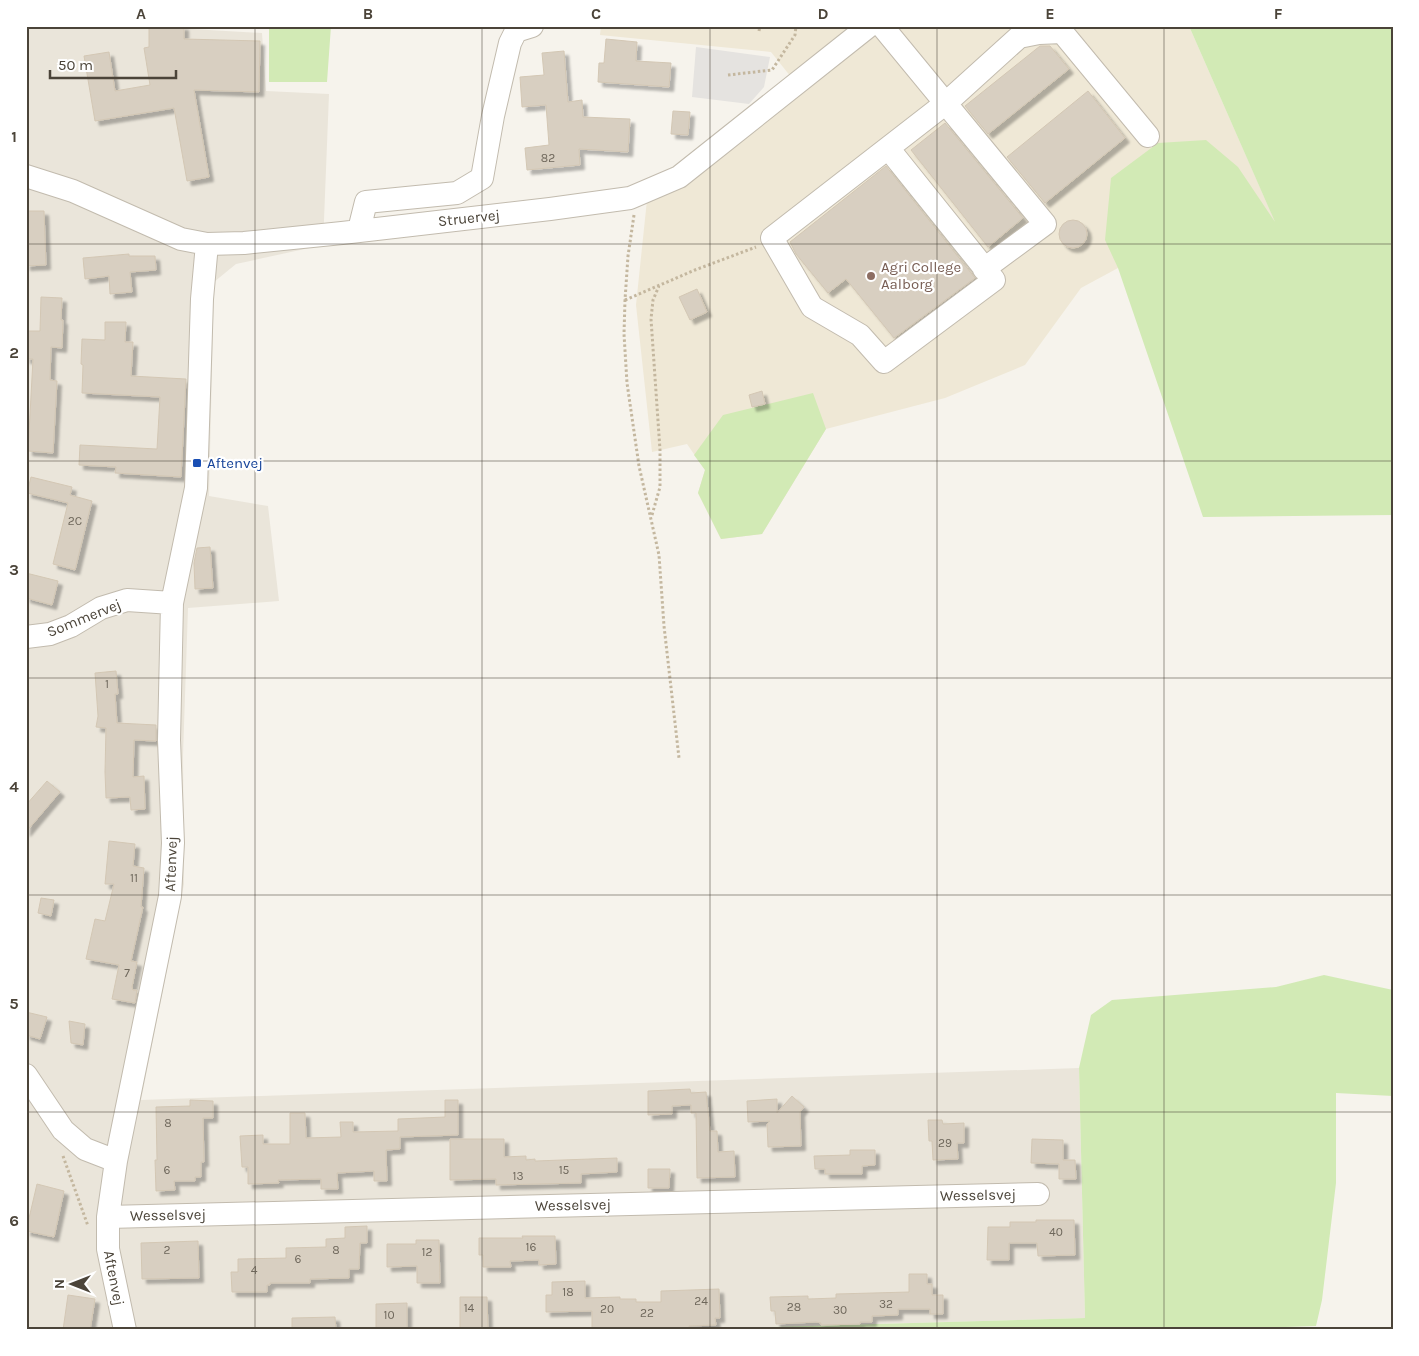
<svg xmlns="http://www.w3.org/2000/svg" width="1419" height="1356" viewBox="0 0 1419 1356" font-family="Karla,sans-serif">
<defs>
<filter id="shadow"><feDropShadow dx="4.5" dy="4.5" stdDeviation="1" flood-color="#0004"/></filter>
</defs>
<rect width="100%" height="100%" fill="#f6f3ec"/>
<!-- residential -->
<path fill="#eae5da" d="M26,26H140L262,33L266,91L329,94L323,245L236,264L214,282L209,496L268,506L279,601L188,608L183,755L184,884L141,1100L1079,1068L1085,1318L662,1330H26Z"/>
<!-- education -->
<path fill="#efe8d6" d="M601,26H854L791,77L771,52L600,35Z
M885,26H1189L1277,226L1118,268L1081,288L1025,365L945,398L826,429L762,534L721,539L698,493L705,470L687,444L652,452L636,305L647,200Z"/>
<!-- green -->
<path fill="#d2eab5" d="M269,26H331L327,82H269Z
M1189,26H1393V515L1203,517L1118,268L1105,240L1111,178L1158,143L1206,140L1238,167L1275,222Z
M813,393L826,429L762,534L721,539L698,493L705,470L694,455L723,415Z
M1324,975L1393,990V1096L1336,1093V1183L1322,1300L1316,1326L1183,1330H662L1085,1318L1079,1068L1091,1015L1112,1000L1276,987Z"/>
<!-- parking -->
<path fill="#e5e3e0" d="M696,47L770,57L764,87L749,104L692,97Z"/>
<!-- building -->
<path fill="#d8cfc1" stroke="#d3c7b4" filter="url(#shadow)" d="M149,26H184V39L260,41L259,92L194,90L209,177L187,181L174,108L95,121L84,56L109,52L115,91L150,85L144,48L149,47Z
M606,39L637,42L636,61L671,63L669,87L598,82L599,63H604Z
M1040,46H1050L1069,69L988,134L965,106Z
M564,51L568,102L582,100L583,117L630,119L628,152L579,149L580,165L527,170L525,148L549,145L546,105L522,107L520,77L544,75L542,53Z
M1088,91L1125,138L1045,203L1007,157Z
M673,111L690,112L688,135L671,134Z
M945,123L1023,218L988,247L911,150Z
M886,166L975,278L894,338L846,279L828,293L796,254L790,242Z
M26,211H44L46,265L26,266Z
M1059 234a14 14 0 1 1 28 0a14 14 0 1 1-28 0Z
M129,254V256H155L156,270L130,272L132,292L110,294L109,276L85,279L83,258Z
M697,289L707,312L690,320L679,297Z
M41,297L62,298L61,320H63L62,348L51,347L50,380L57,381L53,453L28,451L33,359H26V331H40Z
M105,322H126L125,342H133L131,376L186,379L181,477L115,473L116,467L79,465L80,445L157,449L160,397L82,393L83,365L81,364L82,339L105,340Z
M762,391L765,404L752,407L749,395Z
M31,477L72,487L70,495L92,501L75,570L53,564L68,503L27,493Z
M210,547L213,588L195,589L194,563L197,548Z
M26,573L58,581L52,605L26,598Z
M116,671L118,694H115L117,723L156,725V741L134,740L133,777L144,776L145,809L131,810L130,797L106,798L105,772L106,728L96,727L98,716L95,673Z
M47,781L60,792L26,832V805Z
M109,841L135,844L133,866L144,868L141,907H143L131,961L137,962L132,987L133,990H137L135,1003L112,999L119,965L86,959L95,919L105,921L114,884H105Z
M41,898L54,900L51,916L38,913Z
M26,1012L47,1017L40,1039L26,1035Z
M69,1021L85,1024L83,1045L71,1043Z
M690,1089L691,1093L706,1092L710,1131H717L718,1152L734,1151L735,1177L697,1178L696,1113H691V1105L672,1106V1114L648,1115V1091Z
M792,1096L804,1107L800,1112L801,1146L768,1147L767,1124L770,1121L748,1122L747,1101L777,1099V1113Z
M190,1100L213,1101V1118H203L204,1162H201V1177H195V1181H174L175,1190L156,1191L155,1160H157L156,1107L190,1106Z
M445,1100H458V1135L400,1137V1149L386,1150L387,1181H374V1171L337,1173L338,1189H321V1179L278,1180L279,1183L248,1184V1167H242L240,1136L263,1135V1144H290V1113H305L306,1138L341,1137L340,1122H353V1132L398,1131V1119L445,1117Z
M928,1120H942L943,1124L964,1123V1143H957L958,1159L933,1160L932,1141H929Z
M450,1139H504V1157L526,1156V1160L535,1159V1161L617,1158V1172L581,1174V1183L496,1185V1179L450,1180Z
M1032,1139L1063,1140V1160H1075L1076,1179H1059V1164L1031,1163Z
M850,1150H875V1165L862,1166V1174H825V1169H815L814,1156L850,1155Z
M648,1169H670L669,1188H648Z
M37,1184L64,1191L54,1237L26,1231Z
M1036,1220H1074L1075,1255L1038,1256L1037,1243H1009V1260H987L988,1227H1010V1222H1036Z
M367,1226V1243H360L359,1269H349V1278L310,1279V1283H270V1285H267V1292H232L231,1272H238V1259L286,1258V1248L326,1247V1239L345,1238V1227Z
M522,1236H555L556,1264L539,1265V1260L510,1261L511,1267H483V1255H479V1238H523Z
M416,1240H439L440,1283H417V1266L387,1267V1244H416Z
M198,1241L199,1278L142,1279L141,1243Z
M909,1274H927V1284H932V1295H943V1314H930V1309H898V1315L872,1316V1322H860V1324L821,1325V1323L816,1322L776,1324L775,1311H771L770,1297L808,1296V1299L836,1298V1294L909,1292Z
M585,1281V1298L620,1297V1299H636V1302H661V1291L719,1289L720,1318H715L716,1325L689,1326V1329L592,1330V1311L546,1312V1295H552V1282Z
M68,1295L95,1299L90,1330H63Z
M460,1297H487L488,1330H460Z
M407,1303V1330H376V1304Z
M335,1317L336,1330H292V1318Z"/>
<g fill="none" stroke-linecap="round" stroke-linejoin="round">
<defs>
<path id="minor" d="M882,26L1045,224L984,269
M888,148L994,280L884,362L860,335L812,307L772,238L946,103L1019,37L1039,33L1062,32L1148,136
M26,176L73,191L181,239L207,244L244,243L342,233L550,209L630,198L679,177L869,26
M359,230L366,202L457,193L482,178L493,116L510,43L516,31L532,26
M26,637L50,634L71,626L101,608L127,600L172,603
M26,1075L63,1130L85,1149L116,1161
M108,1217L1038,1194
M125,1330L108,1249V1217L116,1161L170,896L173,843L169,740L172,603L196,488L202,299L207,244"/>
</defs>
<!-- minor casing -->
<use href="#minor" stroke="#c2bbae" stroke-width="24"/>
<!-- path -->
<path stroke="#c4b79f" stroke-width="3" stroke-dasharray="2.5 2.5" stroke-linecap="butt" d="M759,31L760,26
M728,75L772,70L795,35L796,26
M634,215L628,256L625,300L624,334L627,383L639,466L659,555L664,626L679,758
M625,300L695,270L756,247
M652,515L660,487V450L651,319L653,300L659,286
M63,1156L88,1226"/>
<!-- minor -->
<use href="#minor" stroke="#fff" stroke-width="22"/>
</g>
<!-- grid -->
<path fill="none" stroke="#4b4439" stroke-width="1" stroke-opacity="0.55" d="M255,26V1330M482,26V1330M710,26V1330M937,26V1330M1164,26V1330M26,244H1393M26,461H1393M26,678H1393M26,895H1393M26,1112H1393"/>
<!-- markers -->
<circle fill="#8d6e63" stroke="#fff" stroke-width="2" cx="871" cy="276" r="5"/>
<rect fill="#1a4fb4" stroke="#fff" stroke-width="2" x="192" y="458" width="10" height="10" rx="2.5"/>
<g text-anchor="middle" stroke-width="4.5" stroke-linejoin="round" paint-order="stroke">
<!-- number labels -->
<g font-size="12" fill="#6e675b">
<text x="548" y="162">82</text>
<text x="75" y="525">2C</text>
<text x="107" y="688">1</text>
<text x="134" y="882">11</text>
<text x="127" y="977">7</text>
<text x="168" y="1127">8</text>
<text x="945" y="1147">29</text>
<text x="167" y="1174">6</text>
<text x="564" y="1174">15</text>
<text x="518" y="1180">13</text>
<text x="1056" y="1236">40</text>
<text x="531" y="1251">16</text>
<text x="167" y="1254">2</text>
<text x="336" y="1254">8</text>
<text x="427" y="1256">12</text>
<text x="298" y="1263">6</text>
<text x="254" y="1274">4</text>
<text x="568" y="1296">18</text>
<text x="701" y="1305">24</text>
<text x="886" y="1308">32</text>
<text x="794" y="1311">28</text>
<text x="469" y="1312">14</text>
<text x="607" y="1313">20</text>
<text x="840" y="1314">30</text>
<text x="647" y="1317">22</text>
<text x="389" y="1319">10</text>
</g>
<!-- street labels -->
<g font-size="15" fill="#4b4439" stroke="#fff">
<text transform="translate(469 218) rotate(-6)" y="5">Struervej</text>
<text transform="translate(84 618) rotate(-22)" y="5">Sommervej</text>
<text transform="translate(171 864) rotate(-88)" y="5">Aftenvej</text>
<text transform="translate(978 1195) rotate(-1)" y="5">Wesselsvej</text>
<text transform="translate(573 1205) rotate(-1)" y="5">Wesselsvej</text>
<text transform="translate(168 1215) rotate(-1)" y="5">Wesselsvej</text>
<text transform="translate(114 1278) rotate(79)" y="5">Aftenvej</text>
</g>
<!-- education labels -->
<g font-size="15" fill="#785e54" stroke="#fff" text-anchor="start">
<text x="881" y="272">Agri College<tspan x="881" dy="17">Aalborg</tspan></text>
</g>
<!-- transit labels -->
<g font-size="15" fill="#164399" stroke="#fff" text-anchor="start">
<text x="207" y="468">Aftenvej</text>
</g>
</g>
<!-- border -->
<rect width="1419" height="1356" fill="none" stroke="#ffffff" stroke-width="55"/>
<!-- north arrow -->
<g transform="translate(72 1284) rotate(270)" stroke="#ffffff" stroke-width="4" paint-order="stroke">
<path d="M0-4L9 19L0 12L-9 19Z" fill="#4b4439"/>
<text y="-8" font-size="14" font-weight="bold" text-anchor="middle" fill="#4b4439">N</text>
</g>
<!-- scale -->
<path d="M50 70v8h126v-8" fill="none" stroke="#4b4439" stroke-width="2.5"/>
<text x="58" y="70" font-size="15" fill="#4b4439" stroke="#ffffff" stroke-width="4" paint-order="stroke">50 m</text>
<rect x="28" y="28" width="1364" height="1300" fill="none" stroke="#4b4439" stroke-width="2"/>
<g font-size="16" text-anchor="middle" font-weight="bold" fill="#4b4439">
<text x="141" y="19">A</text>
<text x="368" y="19">B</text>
<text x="596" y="19">C</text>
<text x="823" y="19">D</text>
<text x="1050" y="19">E</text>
<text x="1278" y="19">F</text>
<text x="14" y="142">1</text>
<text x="14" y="358">2</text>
<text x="14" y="575">3</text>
<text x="14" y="792">4</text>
<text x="14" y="1009">5</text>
<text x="14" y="1226">6</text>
</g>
</svg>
